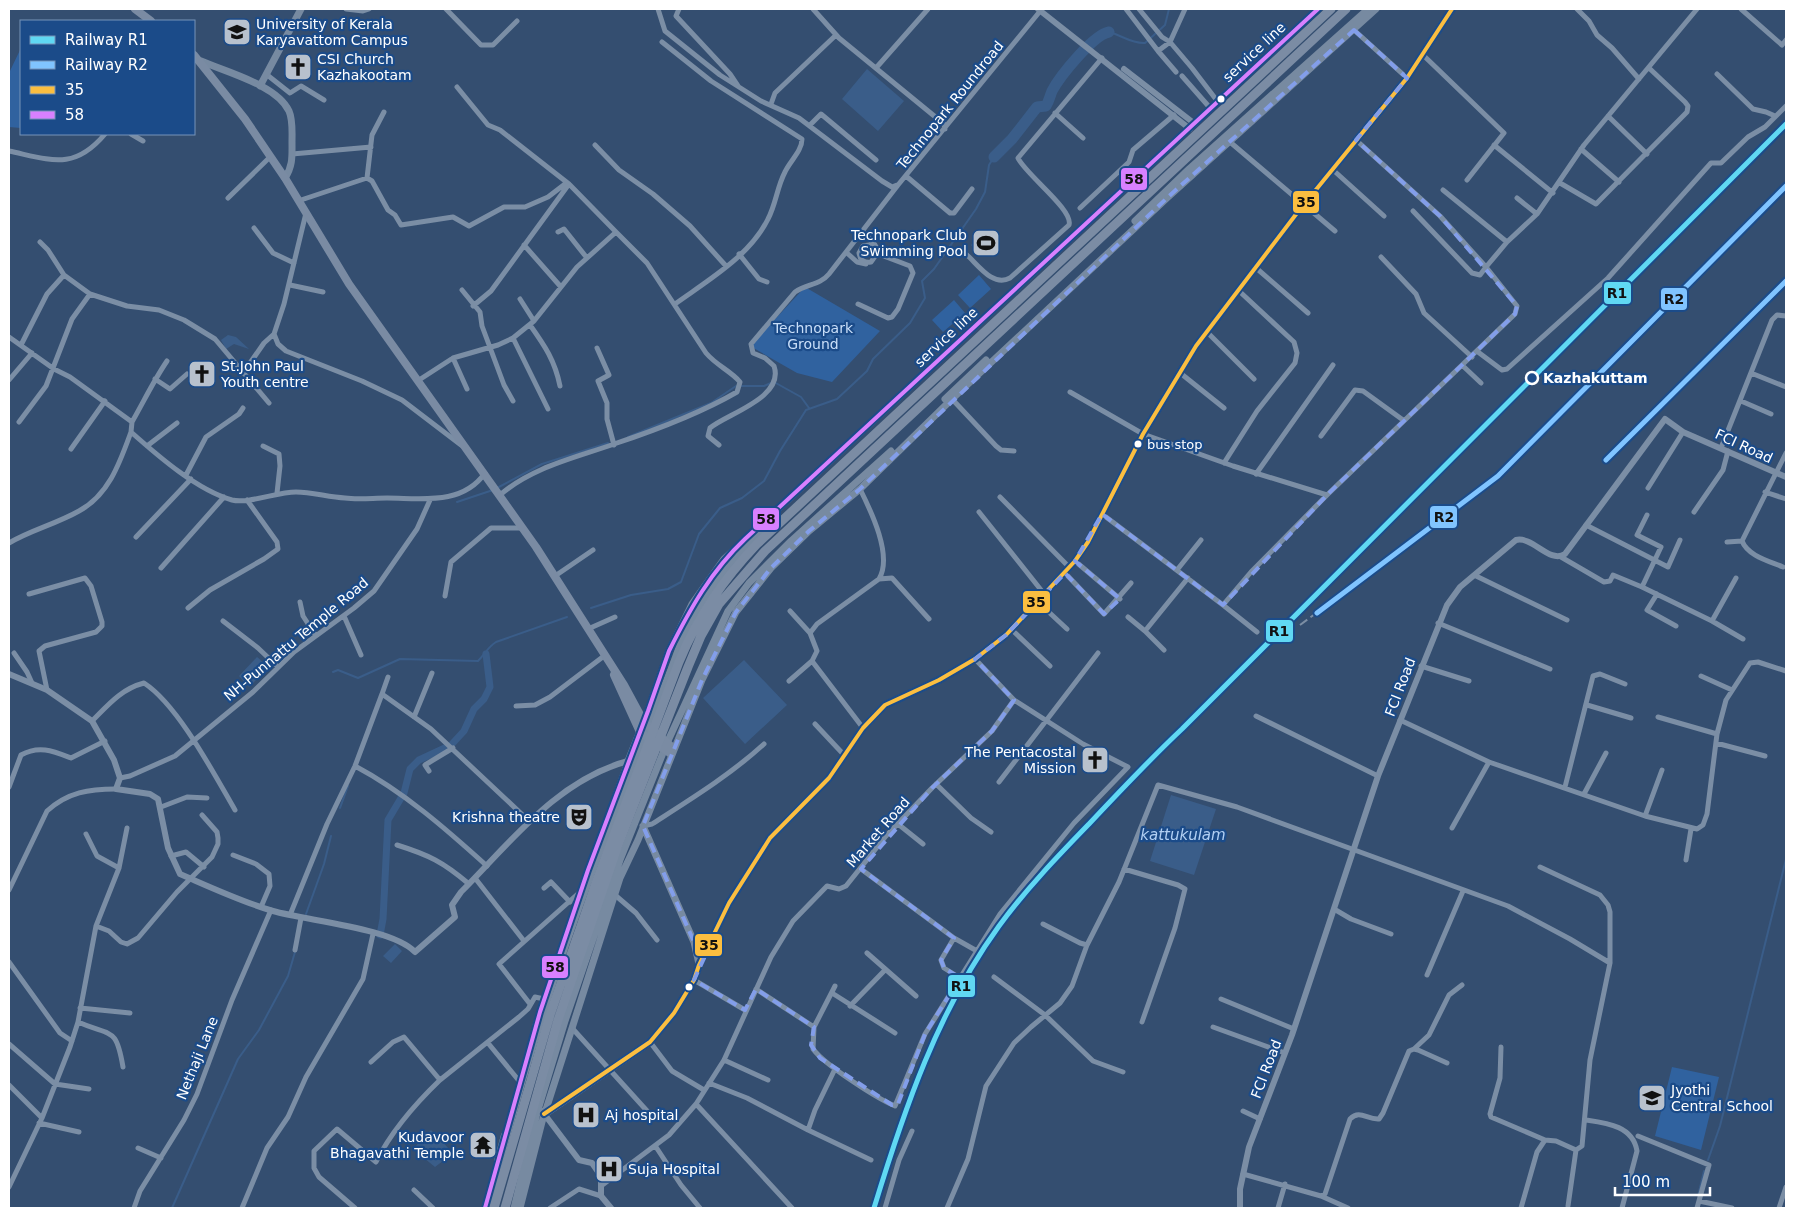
<svg xmlns="http://www.w3.org/2000/svg" width="1795" height="1217" viewBox="0 0 1795 1217" font-family="'DejaVu Sans',sans-serif">
<rect width="100%" height="100%" fill="#344e70"/>
<!-- green -->
<path fill="#30629f" d="M21,48V128L9,127V73Z
M979,275L991,289L970,308L958,295Z
M805,287L880,331L832,382L797,373L750,346Z
M954,300L965,313L943,332L932,320Z
M1672,1067L1719,1077L1701,1150L1655,1136Z"/>
<!-- water -->
<path fill="#3a5d89" d="M867,69L904,101L878,131L842,99Z
M983,233L991,241L981,249L983,252L979,255L971,245Z
M228,335L236,337L249,349L234,344L226,349L221,340Z
M257,657L269,667L249,687L239,676Z
M744,660L787,705L745,744L703,698Z
M1171,795L1216,809L1194,875L1150,861Z
M395,944L402,951L391,963L383,956Z
M431,1130L453,1153L435,1167L413,1149Z"/>
<g fill="none" stroke-linecap="round" stroke-linejoin="round">
<!-- stream -->
<path stroke="#3a5d89" stroke-width="2" d="M1109,32C1121,35 1132,44 1145,43L1165,25L1169,9
M774,382L801,397L809,408
M741,386H764L771,383
M628,437L711,403L736,386
M497,488L542,464L608,443
M457,502L493,490
M591,608L631,595L668,589L681,582L699,534L720,508L742,498L764,481L780,451L806,410L837,399L867,371L873,359L910,323L925,298L922,281L934,269L976,209L985,192L989,165L994,157
M333,672L338,670L358,678L400,659L478,661C485,654 488,647 496,642L567,617
M340,808L348,786
M306,914L324,864L331,836
M1708,1160L1720,1126L1786,859
M1698,1196L1704,1171
M172,1208L238,1059L259,1030L288,976L295,952
M1430,1208H1433"/>
<!-- canal -->
<path stroke="#3a5d89" stroke-width="7" d="M452,744L464,731L474,709L484,699L490,687L486,654
M380,935L383,919L388,820L404,793L410,769L419,760L447,747"/>
<!-- river -->
<path stroke="#3a5d89" stroke-width="11" d="M994,157L1012,139L1037,107L1046,106C1049,101 1050,96 1052,91C1060,76 1093,35 1109,32"/>
<!-- minor -->
<path stroke="#7b8ea5" stroke-width="5" d="M346,9L363,11L369,9
M446,9L481,45H493L517,21
M658,9L665,31L720,75L761,101L799,118L882,181L892,187L897,185
M679,9L676,16L730,74L738,86
M813,9L839,38L944,124L945,129
M1126,9L1158,51
M1139,9L1162,37L1170,42L1192,68L1218,102
M1577,9L1589,21L1597,35L1612,48L1639,79
M1741,9L1782,45L1786,40
M1354,30L1407,78
M662,42L711,81L802,139C802,151 790,161 785,172C777,187 776,204 768,219C750,256 707,281 675,304
M1422,54L1504,133L1467,180
M876,68L928,9
M1176,72L1158,51L1170,42L1185,9
M266,74L290,93L301,86L324,100
M1717,74L1753,109L1766,112L1775,116
M1182,76L1211,109
M457,87L488,125L500,130L569,184L616,232
M771,104L775,93L836,35
M1055,113L1083,138
M1608,116L1647,154
M810,125L821,114L876,160
M131,134L143,141
M1356,140L1440,216L1486,267L1480,275L1472,273L1413,211
M1230,142L1335,231
M595,145L619,170L653,194L690,226L726,266
M1494,145L1553,193
M1581,149L1619,182
M9,151C51,160 74,171 105,134
M292,154L371,147
M1332,169L1384,216
M906,176L950,213H954L972,189
M367,178L372,135L384,112
M1560,183L1596,204L1687,112L1688,106L1685,102L1649,68
M1443,190L1507,242
M228,198L270,157
M1517,198L1537,214
M298,201L367,178L372,181L388,210L395,215L401,225L453,217L469,226L504,207H525L548,197L565,184H569
M1080,208L1129,162L1133,150L1174,115
M306,213L284,304L274,334L278,344L286,351L362,381L402,400L461,445
M254,228L273,253L294,263
M863,231L875,245L876,255L871,262C864,263 860,260 859,253L863,246L869,245L875,248
M558,232L564,229L587,258
M40,242L48,250L64,275
M524,245L561,287
M847,253L857,262L866,264
M739,254L759,279L767,282
M967,255C979,266 993,287 1010,278L1069,225C1074,210 1025,174 1018,158L1102,58
M1381,257L1416,294L1424,313L1472,357
M1255,267L1308,313
M290,285L323,292
M462,290L480,312L482,326L504,385L513,401
M520,299L534,321
M858,304L888,318L892,317L898,309L913,273L910,266L881,255L875,245
M473,306L491,291L569,184
M530,325C545,346 555,361 560,386
M1207,332L1254,379
M9,337L54,369L70,377L132,422L131,432C158,456 197,490 232,500C248,504 277,492 296,492C312,492 328,497 345,498C358,500 373,498 387,498C420,498 462,506 485,473
M513,338L548,409
M21,345L47,294L64,275L90,294L127,306L159,310L184,320L215,339L269,403
M597,348L609,375L598,381L607,403V419L614,445
M1478,352L1502,370L1507,369L1608,278L1711,163H1721L1748,137L1765,127L1786,106
M453,358L467,389
M1463,366L1481,383
M1179,372L1224,408
M243,373L264,343L274,334
M1751,373L1786,387
M155,379L170,389L187,374
M9,380L32,353
M419,380L453,358L498,345L513,338L534,321L577,267L616,232L647,263L706,353C717,366 731,371 740,382L737,392C699,414 656,430 614,444C575,458 532,467 500,495
M1070,392L1143,434L1233,466L1327,495L1515,314L1517,306L1486,267L1507,242L1537,214L1584,145L1697,9
M952,399L996,446L1001,450L1014,451
M1741,401L1771,414
M19,422L46,386L72,319L90,294
M132,422C144,401 154,380 167,361
M1321,436L1355,390L1363,391L1403,420
M719,445L708,436L710,428C726,414 785,398 774,366L765,358L753,353L751,344L795,292C807,284 820,285 829,274L898,185L1041,10
M147,446L177,423
M263,446L279,454L280,466L277,493
M1721,448L1772,320L1777,315L1786,316
M71,449L105,401
M1224,463L1257,411L1295,363L1297,353L1294,342L1238,290
M1256,474L1333,365
M186,475L206,437L239,414L243,408
M1648,488L1683,432
M860,489C871,511 893,556 879,579L817,624L810,633L817,651L812,661L863,728
M1765,492L1786,499
M1000,497L1069,567
M979,512L1045,595
M1694,512L1723,470L1728,451
M1102,514L1223,605L1251,572L1327,495
M1647,515L1637,535L1661,547L1642,587L1712,621L1743,639
M1586,525L1668,567L1680,540
M136,537L191,479
M1727,542L1742,541
M9,543C31,530 56,524 79,511C109,495 120,462 131,432
M1561,557L1604,582L1610,581L1613,575L1642,587
M1075,561L1120,599
M1783,567C1769,561 1748,556 1742,541L1786,453
M161,568L224,497
M1177,570L1201,540
M1065,573L1104,614L1131,583
M1474,575L1567,620
M555,576L593,550
M879,579L892,578L929,619
M29,594L85,578L91,586L102,622V626L96,632L45,646L39,651L47,690
M1657,594L1647,610L1676,626
M445,596L451,562L491,528H522
M300,602L303,616L316,636
M1038,602L1067,629
M1223,605L1257,632
M188,608L210,590L264,559L278,549L277,542L247,500
M790,611L810,633
M344,616L361,655
M1128,617L1145,631
M223,621L258,648L278,667
M1712,621L1736,578
M1438,623L1550,669
M588,629L615,617
M1011,629L1050,666
M1164,650L1145,631L1188,578
M14,653L27,672L32,683
M1421,666L1469,681
M1701,676L1732,690
M789,681L812,661
M382,694L388,677
M1587,705L1631,718
M516,706L535,705L550,697L604,656
M1256,716L1378,776
M414,717L432,673
M1400,720L1489,762L1645,816L1697,829L1703,825L1707,814L1717,734L1658,717
M92,721C108,705 121,689 144,683C178,705 214,774 235,810
M815,724L845,756
M1717,734L1726,700L1750,663L1758,662L1786,671
M1716,743L1765,756
M355,766C404,792 446,829 487,866
M429,771L425,765L453,748
M120,778L130,776L175,756L253,692L294,652L354,608L374,591L417,529L430,500
M999,782L1098,653
M936,784L971,818L991,832
M9,787L21,755C39,745 53,751 71,758L105,741
M1565,787L1593,676L1600,674L1625,684
M1584,794L1606,753
M161,807L187,797L207,798
M1645,816L1662,770
M898,824L923,844
M643,826L652,824C691,799 730,775 764,744
M1452,828L1489,762
M86,834L97,856L119,868
M397,845C429,855 443,862 469,884
M233,855L256,864L269,874L270,886L261,907
M171,856L186,852L204,867
M1686,860L1691,829
M861,869L954,938L977,951
M1124,869L1178,885L1185,889L1175,928L1142,1022
M475,878L524,941
M544,888L551,882L570,902
M9,890L47,811C68,792 89,789 116,789
M615,895L636,913L657,940
M1334,909L1351,919L1391,934
M290,915L327,824L355,766L382,694L431,729L529,821
M1043,924L1080,943L1087,945L1119,882L1158,785L1237,807L1508,906L1570,939L1610,963
M96,926L119,868L127,828
M954,938L941,960L944,968L960,978
M295,950L301,918
M867,953L916,996
M9,962L60,1033L72,1041
M1427,975L1463,891
M994,977L1045,1015L1093,1061L1123,1072
M694,980L745,1010
M835,986L814,1027L813,1049C825,1065 876,1098 895,1106L925,1034L1000,914L1074,823L1128,767L1083,744L1014,700L975,659
M756,989L814,1027
M832,993L895,1033
M1221,999L1294,1029
M530,1004L499,964L580,892
M850,1006L885,970
M80,1008L130,1013
M78,1022C112,1037 116,1026 123,1067
M1213,1027L1285,1053
M572,1028L648,1112
M650,1042L672,1071L704,1090
M488,1043L520,1082
M9,1044L55,1084L89,1089
M1501,1047L1500,1078L1490,1114L1491,1117L1545,1140
M1414,1049L1429,1035L1449,995L1462,985
M724,1060L768,1080
M371,1062L393,1042L404,1037L440,1080L519,1017L528,1009L535,997L544,999
M709,1083L747,1098L808,1130L815,1110L835,1069
M9,1085L42,1118
M696,1104L792,1208
M1243,1111L1260,1119
M1586,1120C1607,1123 1633,1126 1637,1151L1622,1208
M39,1123L79,1132
M808,1130L871,1160
M1638,1136L1709,1165L1697,1208
M656,1147L681,1185L700,1208
M138,1148L161,1158
M1243,1174L1321,1196L1325,1194L1350,1119C1360,1109 1367,1120 1379,1119L1383,1113L1409,1051L1414,1049L1418,1050L1447,1063
M601,1186L669,1135L696,1104L724,1060L771,957L793,921L827,886L839,889L846,886L886,836L932,788L992,731L1014,700
M9,1187L42,1118L70,1047L78,1022L96,926L109,931L121,942L127,944L138,938L177,892L212,857L218,844V838L217,832L202,815
M414,1190L433,1208
M1321,1196L1348,1208
M1699,1201L1732,1208
M1568,1206L1576,1150
M134,1208L140,1191L184,1120L197,1094L232,1000L271,910
M242,1208L267,1148L288,1117L306,1077L363,979L373,934
M355,1208L319,1177L314,1168V1151L337,1129L376,1162C392,1130 415,1104 440,1080
M550,1208L579,1189L601,1196
M885,1208L899,1160L912,1131
M947,1208L968,1159L986,1086L1014,1043L1031,1027L1060,1003L1072,986L1087,945
M1278,1208L1285,1184
M1521,1208L1537,1152L1545,1140L1556,1141L1576,1150L1582,1146L1590,1060L1610,963V912L1608,905L1600,895L1540,867
M1779,1208L1786,1187"/>
<!-- tertiary -->
<path stroke="#7b8ea5" stroke-width="6" d="M1038,9L1190,129
M1124,69L1195,124
M9,674L47,690L92,721L114,760L120,778L116,789L150,794L158,799L168,848L180,874C210,887 242,902 273,911C308,921 392,928 415,952L455,917L452,905L461,892C510,843 557,780 628,761L631,763
M575,908L628,761
M535,1027L557,960
M542,1111L579,1160L592,1163L601,1176V1196L611,1208
M497,1161L504,1135
M1240,1208V1189L1249,1147L1292,1035L1378,776L1447,605L1460,587L1516,540C1533,536 1549,564 1565,554L1665,419L1683,432L1786,477"/>
<!-- secondary -->
<path stroke="#778aa1" stroke-width="7" d="M201,61C226,72 277,85 289,111C293,120 292,132 292,142C292,156 293,166 285,178
M260,86L301,9
M1135,221L1189,169L1368,9
M945,399L986,360
M651,712C661,703 679,644 687,628C709,583 742,550 777,516
M628,761L648,711L669,651L692,604L724,559L1318,9
M643,826L694,942L699,964
M694,942L702,941L714,934
M545,1114L650,1042L674,1013L694,980L699,965L729,903L770,838L829,778L863,728L885,705L939,680L975,659L1006,635L1075,561L1088,542L1143,434L1196,346L1297,213L1407,78L1452,9
M488,1208C516,1095 551,981 592,872C612,818 636,765 654,710
M514,1208L537,1113L565,1021L620,860L667,743L728,611L749,583L791,541L891,451
M520,1208L542,1122L620,878L638,840L702,680L736,612L771,568L809,531L860,489L952,399L1167,198L1376,9"/>
<!-- primary -->
<path stroke="#7a8ba3" stroke-width="8" d="M135,9L151,21
M194,55L245,119L285,178L349,284L536,547L624,685L644,722L673,748
M614,675L640,732L671,754"/>
<!-- trunk -->
<path stroke="#7b8ca4" stroke-width="9" d="M494,1208L550,1015L597,880L679,662C698,616 723,580 757,544L1331,9
M505,1208L558,1020L618,845L688,667L701,636L719,604L765,551L1346,9"/>
<!-- rail -->
<path stroke="#7c8ea4" stroke-width="2" stroke-dasharray="9 4" stroke-linecap="butt" d="M1606,460L1786,281
M1300,625L1425,533L1498,476L1786,186"/>
<defs>
<path id="bus-1" d="M544,1114L650,1042L674,1013L694,980L699,965L729,903L770,838L829,778L863,728L885,705L939,680L975,659L1006,635L1075,561L1088,542L1143,434L1196,346L1297,213L1407,78L1452,9"/>
<path id="bus-2" d="M485,1208L540,1012L588,870L648,711L669,651C690,609 711,571 745,539L1318,9"/>
</defs>
<!-- bus-1 casing -->
<use href="#bus-1" stroke="#1b4b89" stroke-width="8"/>
<!-- bus-2 casing -->
<use href="#bus-2" stroke="#1b4b89" stroke-width="8"/>
<!-- bus-1 -->
<use href="#bus-1" stroke="#fbbe40" stroke-width="4"/>
<!-- bus-2 -->
<use href="#bus-2" stroke="#d880ff" stroke-width="4"/>
<defs>
<path id="rail-1" d="M874,1208C904,1110 938,1010 999,926C1026,889 1058,856 1089,824C1119,792 1149,760 1182,729L1786,124"/>
<path id="rail-2" d="M1606,460L1786,281
M1317,613L1498,476L1786,186"/>
</defs>
<!-- rail-1 casing -->
<use href="#rail-1" stroke="#1b4b89" stroke-width="9"/>
<!-- rail-2 casing -->
<use href="#rail-2" stroke="#1b4b89" stroke-width="9"/>
<!-- rail-1 -->
<use href="#rail-1" stroke="#60d8f3" stroke-width="5"/>
<!-- rail-2 -->
<use href="#rail-2" stroke="#80c4ff" stroke-width="5"/>
</g>
<!-- marked area -->
<path fill="none" stroke="#839eea" stroke-width="4" stroke-dasharray="10 6" stroke-linejoin="round" d="M1354,30L1407,78L1356,140L1440,216L1517,306L1515,314L1327,495L1223,605L1102,514L1075,561L1120,599L1104,614L1065,573L1006,635L975,659L1014,700L992,731L932,788L861,869L954,938L941,960L944,968L960,978L925,1034L898,1104L892,1105L820,1058L811,1045L814,1027L756,989L745,1010L694,980L712,941L694,942L643,826L702,680L736,612L771,568L809,531L860,489L1167,198Z"/>
<!-- icons -->
<defs>
<symbol id="university-square" viewBox="-11 -11 22 22"><rect x="-9" y="-9" width="18" height="18" rx="4" fill="#b8c1cd" stroke="#1b4b89"/><path d="M0-5L7-2L0 1L-7-2ZM-4 1L0 2.5L4 1V4Q0 6-4 4Z" fill="#111"/></symbol>
<symbol id="church-square" viewBox="-11 -11 22 22"><rect x="-9" y="-9" width="18" height="18" rx="4" fill="#b8c1cd" stroke="#1b4b89"/><path d="M-1.2-6h2.4v3.5h3.3v2.4h-3.3V6h-2.4V-.1h-3.3v-2.4h3.3Z" fill="#111"/></symbol>
<symbol id="stadium-square" viewBox="-11 -11 22 22"><rect x="-9" y="-9" width="18" height="18" rx="4" fill="#b8c1cd" stroke="#1b4b89"/><path d="M0-5a6.5 5 0 1 0 0 10a6.5 5 0 1 0 0-10ZM-3.5-1.8h7v3.6h-7Z" fill="#111"/></symbol>
<symbol id="theatre-square" viewBox="-11 -11 22 22"><rect x="-9" y="-9" width="18" height="18" rx="4" fill="#b8c1cd" stroke="#1b4b89"/><path d="M-5-5.5Q0-4 5-5.5V0Q5 5 0 6Q-5 5-5 0ZM-3.3-2.5H-1v1.5H-3.3ZM1-2.5H3.3v1.5H1ZM-2.8 1Q0 5.5 2.8 1Z" fill="#111"/></symbol>
<symbol id="school-square" viewBox="-11 -11 22 22"><rect x="-9" y="-9" width="18" height="18" rx="4" fill="#b8c1cd" stroke="#1b4b89"/><path d="M0-5L7-2L0 1L-7-2ZM-4 1L0 2.5L4 1V4Q0 6-4 4Z" fill="#111"/></symbol>
<symbol id="hospital-square" viewBox="-11 -11 22 22"><rect x="-9" y="-9" width="18" height="18" rx="4" fill="#b8c1cd" stroke="#1b4b89"/><path d="M-5-5h3v3.5h4V-5h3V5h-3V1.5h-4V5h-3Z" fill="#111"/></symbol>
<symbol id="temple-square" viewBox="-11 -11 22 22"><rect x="-9" y="-9" width="18" height="18" rx="4" fill="#b8c1cd" stroke="#1b4b89"/><path d="M0-6L5-2H3V0L6.5 2.5H4V6H1.5V3h-3V6H-4V2.5H-6.5L-3 0V-2H-5Z" fill="#111"/></symbol>
</defs>
<g fill-rule="evenodd">
<use href="#university-square" x="221" y="16" width="32" height="32"/>
<use href="#church-square" x="282" y="51" width="32" height="32"/>
<use href="#stadium-square" x="970" y="227" width="32" height="32"/>
<use href="#church-square" x="186" y="358" width="32" height="32"/>
<use href="#church-square" x="1079" y="744" width="32" height="32"/>
<use href="#theatre-square" x="563" y="801" width="32" height="32"/>
<use href="#school-square" x="1636" y="1082" width="32" height="32"/>
<use href="#hospital-square" x="570" y="1099" width="32" height="32"/>
<use href="#temple-square" x="467" y="1129" width="32" height="32"/>
<use href="#hospital-square" x="593" y="1153" width="32" height="32"/>
</g>
<!-- markers -->
<g fill="#fff" stroke="#1b4b89" stroke-width="2">
<circle cx="1221" cy="99" r="4.5"/>
<circle cx="1138" cy="444" r="4.5"/>
<circle cx="689" cy="987" r="4.5"/>
</g>
<circle fill="#1b4b89" stroke="#fff" stroke-width="2.5" cx="1532" cy="378" r="6"/>
<g text-anchor="middle" stroke-width="4.5" stroke-linejoin="round" paint-order="stroke">
<!-- bus labels -->
<g font-size="13" fill="#fff" stroke="#1b4b89" text-anchor="start">
<text x="1147" y="449">bus stop</text>
</g>
<!-- poi labels -->
<g font-size="14" fill="#fff" stroke="#1b4b89" text-anchor="start">
<text x="256" y="29">University of Kerala<tspan x="256" dy="16">Karyavattom Campus</tspan></text>
<text x="317" y="64">CSI Church<tspan x="317" dy="16">Kazhakootam</tspan></text>
<text x="967" y="240" text-anchor="end">Technopark Club<tspan x="967" dy="16">Swimming Pool</tspan></text>
<text x="221" y="371">St.John Paul<tspan x="221" dy="16">Youth centre</tspan></text>
<text x="1076" y="757" text-anchor="end">The Pentacostal<tspan x="1076" dy="16">Mission</tspan></text>
<text x="560" y="822" text-anchor="end">Krishna theatre</text>
<text x="1671" y="1095">Jyothi<tspan x="1671" dy="16">Central School</tspan></text>
<text x="605" y="1120">Aj hospital</text>
<text x="464" y="1142" text-anchor="end">Kudavoor<tspan x="464" dy="16">Bhagavathi Temple</tspan></text>
<text x="628" y="1174">Suja Hospital</text>
</g>
<!-- street labels -->
<g font-size="14" fill="#fff" stroke="#1b4b89">
<text transform="translate(1254 52) rotate(-43)" y="5">service line</text>
<text transform="translate(950 105) rotate(-51)" y="5">Technopark Roundroad</text>
<text transform="translate(946 337) rotate(-43)" y="5">service line</text>
<text transform="translate(1744 446) rotate(25)" y="5">FCI Road</text>
<text transform="translate(296 639) rotate(-40)" y="5">NH-Punnattu Temple Road</text>
<text transform="translate(1400 687) rotate(-69)" y="5">FCI Road</text>
<text transform="translate(878 832) rotate(-49)" y="5">Market Road</text>
<text transform="translate(197 1058) rotate(-68)" y="5">Nethaji Lane</text>
<text transform="translate(1266 1069) rotate(-69)" y="5">FCI Road</text>
</g>
<!-- park labels -->
<g font-size="14" fill="#cadff9" stroke="#1b4b89">
<text x="813" y="333">Technopark<tspan x="813" dy="16">Ground</tspan></text>
</g>
<!-- stop labels -->
<g font-size="14" font-weight="bold" fill="#fff" stroke="#1b4b89" text-anchor="start">
<text x="1543" y="383">Kazhakuttam</text>
</g>
<!-- water labels -->
<g font-size="15" font-style="italic" fill="#b1cff3" stroke="#1b4b89">
<text x="1183" y="840">kattukulam</text>
</g>
</g>
<g stroke="#1b4b89" stroke-width="2">
<rect x="1120" y="167" width="28" height="24" rx="5" fill="#d880ff"/>
<rect x="1292" y="190" width="28" height="24" rx="5" fill="#fbbe40"/>
<rect x="1603" y="281" width="29" height="24" rx="5" fill="#60d8f3"/>
<rect x="1660" y="287" width="28" height="24" rx="5" fill="#80c4ff"/>
<rect x="1429" y="505" width="29" height="24" rx="5" fill="#80c4ff"/>
<rect x="752" y="507" width="28" height="24" rx="5" fill="#d880ff"/>
<rect x="1022" y="590" width="29" height="24" rx="5" fill="#fbbe40"/>
<rect x="1265" y="619" width="29" height="24" rx="5" fill="#60d8f3"/>
<rect x="694" y="933" width="29" height="24" rx="5" fill="#fbbe40"/>
<rect x="541" y="955" width="28" height="24" rx="5" fill="#d880ff"/>
<rect x="947" y="974" width="29" height="24" rx="5" fill="#60d8f3"/>
</g>
<g font-size="14" text-anchor="middle" font-weight="bold" fill="#111">
<text x="1134" y="184">58</text>
<text x="1306" y="207">35</text>
<text x="1617" y="298">R1</text>
<text x="1674" y="304">R2</text>
<text x="1444" y="522">R2</text>
<text x="766" y="524">58</text>
<text x="1036" y="607">35</text>
<text x="1279" y="636">R1</text>
<text x="709" y="950">35</text>
<text x="555" y="972">58</text>
<text x="961" y="991">R1</text>
</g>
<!-- border -->
<rect width="1795" height="1217" fill="none" stroke="#ffffff" stroke-width="20"/>
<!-- legend -->
<rect x="20" y="20" width="175" height="115" fill="#1b4b89" stroke="#7693b8"/>
<rect x="30" y="36" width="25" height="8" fill="#60d8f3" stroke="#7693b8"/>
<text x="65" y="45" font-size="15" fill="#ffffff">Railway R1</text>
<rect x="30" y="61" width="25" height="8" fill="#80c4ff" stroke="#7693b8"/>
<text x="65" y="70" font-size="15" fill="#ffffff">Railway R2</text>
<rect x="30" y="86" width="25" height="8" fill="#fbbe40" stroke="#7693b8"/>
<text x="65" y="95" font-size="15" fill="#ffffff">35</text>
<rect x="30" y="111" width="25" height="8" fill="#d880ff" stroke="#7693b8"/>
<text x="65" y="120" font-size="15" fill="#ffffff">58</text>
<!-- scale -->
<path d="M1615 1187v8h95v-8" fill="none" stroke="#ffffff" stroke-width="2.5"/>
<text x="1622" y="1187" font-size="15" fill="#ffffff" stroke="#1b4b89" stroke-width="4" paint-order="stroke">100 m</text>
</svg>
